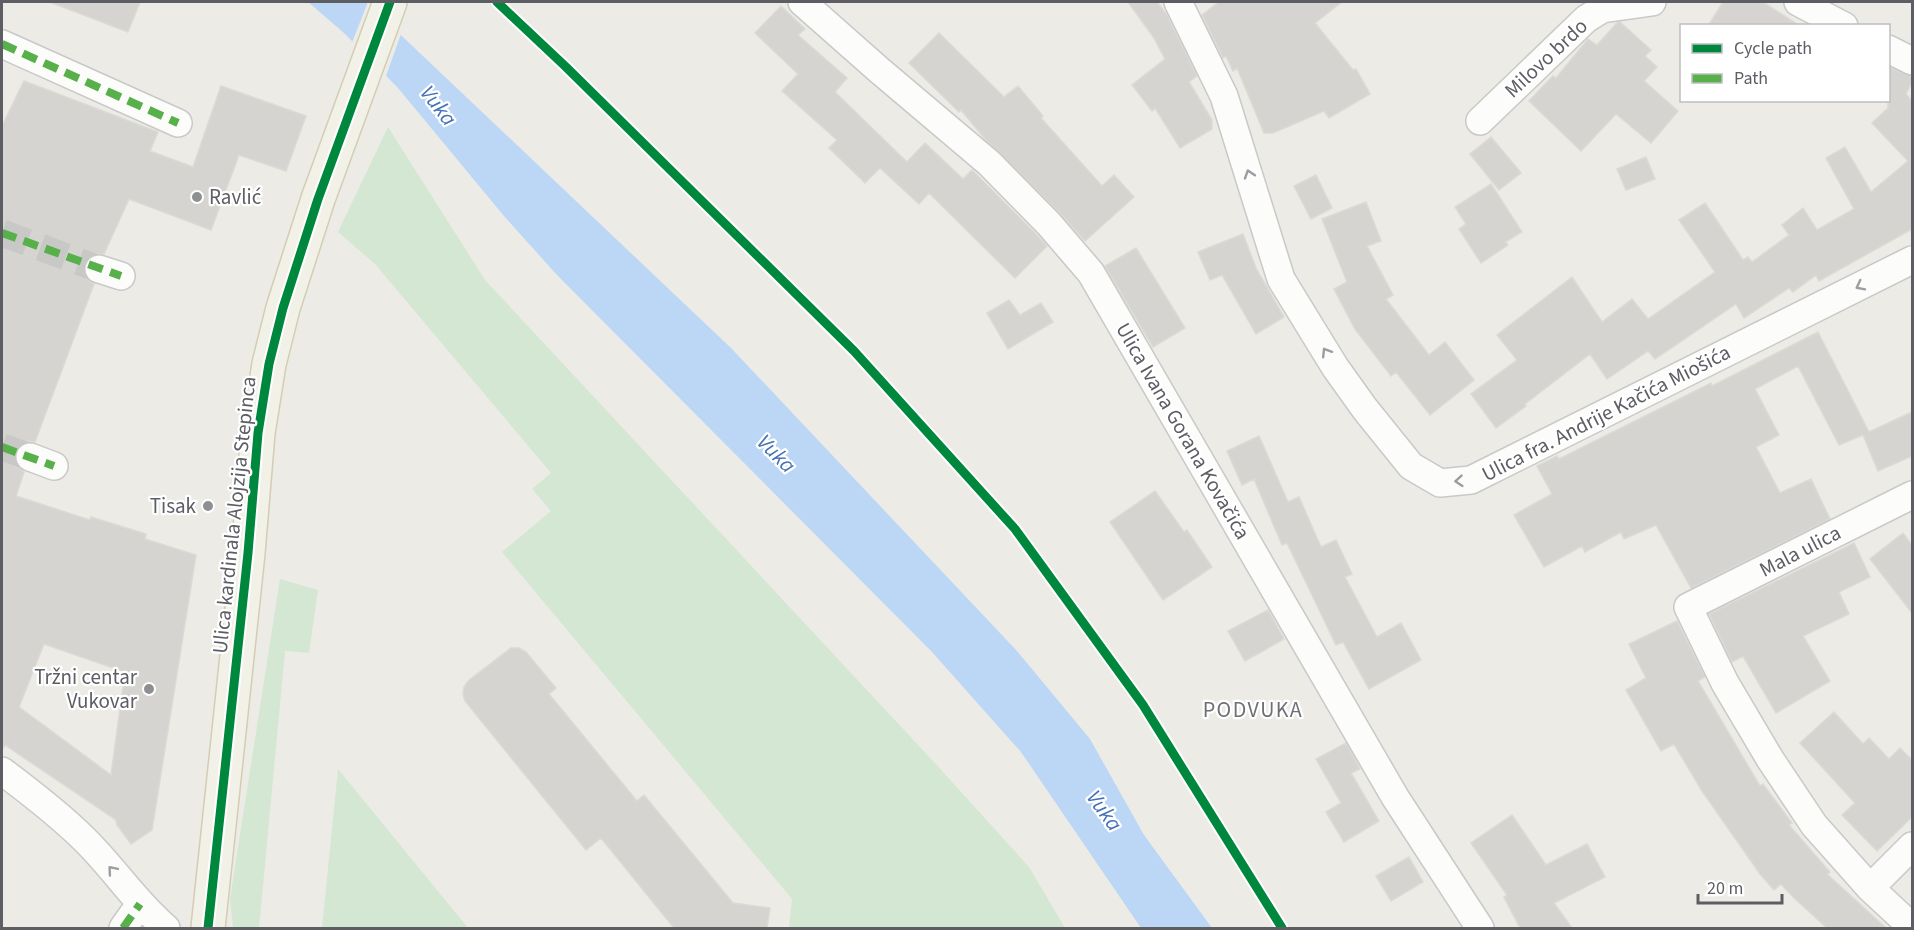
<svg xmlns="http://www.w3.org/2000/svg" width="1914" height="930" viewBox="0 0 1914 930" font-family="'Source Sans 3',sans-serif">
<rect width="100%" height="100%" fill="#ecebe6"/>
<!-- green -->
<path fill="#d4e7d3" d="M388,127L485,280L933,761L1029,867L1065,928H789L792,899L502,552L551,511L532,489L551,473L375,264L338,232Z
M280,579L318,590L309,653L285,651L259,928H233L230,899Z
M338,769L468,928H322Z"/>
<!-- water -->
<path fill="#bbd7f5" d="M308,2H366L731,348L1017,651L1090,739L1144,835L1212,928H1141L1021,752L932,652L557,275L504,216L398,88L344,33Z"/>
<!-- pier -->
<path fill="#ecebe6" d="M368,2H371L402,31L385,79L351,45Z"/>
<!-- building -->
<path fill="#d5d4d1" stroke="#dbdad5" stroke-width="1.5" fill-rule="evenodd" d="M53,2H140L128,32L52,3Z
M1128,2H1157L1167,15L1197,76L1189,82L1212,120V129L1180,148L1155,108L1152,111L1132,85L1165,59L1154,38Z
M1219,2H1342L1315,23L1353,70L1356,69L1370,94L1329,118L1324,111L1273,133H1264L1237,68L1233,71L1226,56L1223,58L1202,15Z
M1723,2H1763L1800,26H1708Z
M781,6L805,29L798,35L847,78L835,92L907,162L925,143L963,179L972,170L1037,235L1047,246L1015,278L929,193L919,204L880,168L865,183L829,148L837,140L782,91L798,74L755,33Z
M1620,22L1651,50L1645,56L1657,67L1644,81L1678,111L1651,143L1616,114L1581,151L1529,101L1553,76L1556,78L1588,39L1597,45L1617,23Z
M939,33L1004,97L1018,86L1043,116L1041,118L1102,186L1114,175L1134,197L1085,241L1060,213L985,139L961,110L959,112L909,63Z
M1888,67L1912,77V82L1906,94L1912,101V229L1819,281L1816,275L1793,292L1789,288L1744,318L1736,304L1655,359L1648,351L1607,379L1590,354L1525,404L1526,406L1496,428L1471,394L1517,360L1497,335L1572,277L1602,322L1632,299L1648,319L1715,272L1679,220L1705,203L1743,260L1748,257L1752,262L1789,235L1782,225L1803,208L1817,230L1854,209L1826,158L1845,147L1871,192L1908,161L1872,123L1888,108Z
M24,81L158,132L150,151L193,167L221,86L306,116L286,171L239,155L211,230L129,199L104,254H95L88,258L84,264V273L87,279L94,284L35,442L28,441L20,445L15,452L14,459L18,467L24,472L16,496L90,520L91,517L146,534L145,539L196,555L152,830L131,844L117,825L116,820L5,745L3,748H2V126ZM44,644L125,672L111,775L19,707Z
M1491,137L1521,173L1499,190L1470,154Z
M1646,157L1655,179L1626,190L1617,169Z
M1316,175L1332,208L1311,219L1294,186Z
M1491,184L1522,232L1505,242L1508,245L1481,263L1459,229L1466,224L1455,207Z
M1366,202L1381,241L1367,246L1393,295L1386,299L1429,355L1445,342L1474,380L1430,415L1396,372L1391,376L1355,329L1334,289L1347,282L1322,219Z
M1243,234L1256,268L1284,317L1256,334L1222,275L1210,280L1198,252Z
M1136,248L1185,328L1153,347L1105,266Z
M1009,300L1020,315L1041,303L1053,322L1008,349L987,313Z
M1818,332L1869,432L1912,412V456L1878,471L1863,435L1839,445L1798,366L1755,389L1779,435L1756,447L1780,493L1811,479L1830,519L1691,588L1656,525L1624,539L1621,532L1585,552L1582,546L1544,567L1514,515L1552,494L1537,466L1557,456L1559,459L1711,383L1712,386Z
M1259,436L1288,502L1299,497L1321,547L1336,540L1352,574L1345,577L1377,637L1401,623L1421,660L1369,689L1343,642L1336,645L1287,543L1282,545L1254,479L1242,485L1227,451Z
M1155,491L1184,532L1187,530L1212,567L1163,600L1110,522Z
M1903,533L1912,545V613L1870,559Z
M1854,543L1870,577L1839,592L1849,614L1803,636L1830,681L1776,713L1743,656L1732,662L1709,614Z
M1268,610L1284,639L1245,661L1228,631Z
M1677,621L1705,677L1698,681L1760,786L1763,784L1792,823L1789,825L1830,872L1827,874L1886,928H1827L1793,897L1781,884L1774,890L1760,874L1702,791L1674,744L1661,751L1626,690L1646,678L1629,644Z
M511,648H519L526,652L556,688L549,694L637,801L644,795L733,903L770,908L767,928H674L601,838L586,850L465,701L463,694L464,687L468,681Z
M1834,712L1863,744L1869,738L1889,759L1900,748L1912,760V817L1877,851L1842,815L1855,803L1800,743Z
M1346,743L1360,769L1351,773L1379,821L1344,842L1326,812L1341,803L1316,759Z
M1512,815L1546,865L1587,844L1605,877L1554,903L1572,928H1520L1504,897L1507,895L1471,843Z
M1409,857L1423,882L1391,901L1376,876Z"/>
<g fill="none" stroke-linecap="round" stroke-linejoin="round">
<!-- street-tunnel -->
<path stroke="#c8c8c6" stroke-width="27" stroke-dasharray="27 14" stroke-linecap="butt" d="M2,233L99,269
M2,447L30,457"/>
<defs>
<path id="street" d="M802,2L879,70L989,163L1049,224L1091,273L1395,797L1480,928
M1178,2L1224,96L1281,279L1335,367L1365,409L1411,466L1440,483L1471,480L1912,260
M1798,2L1844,26
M2,44L178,123
M1888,49L1912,61
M1480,121L1586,19L1602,9L1652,2
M99,269L121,276
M30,457L54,466
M1912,495L1688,607L1725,683L1770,759L1814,825L1870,888L1912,927
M2,771C30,792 59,814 84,839C113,867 135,902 166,928
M1870,888L1912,846
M123,928L140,904"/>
<path id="primary" d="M208,928L248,553L258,433L269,364L283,308L318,199L390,2"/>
</defs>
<!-- street casing -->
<use href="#street" stroke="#c8c9c8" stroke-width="30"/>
<!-- primary casing -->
<use href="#primary" stroke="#d3cdb4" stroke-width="36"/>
<!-- street -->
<use href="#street" stroke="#fcfcfb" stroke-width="27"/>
<!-- primary -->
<use href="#primary" stroke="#f2f1e8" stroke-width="33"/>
<!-- quiet -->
<path stroke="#58b04a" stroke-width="8" stroke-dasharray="15 8" stroke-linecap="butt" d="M2,44L178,123
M2,233L121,276
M2,447L54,466
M123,928L140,904"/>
<defs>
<path id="cycleway" d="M497,2L566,67L854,351L1015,529L1143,705L1282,928
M208,928L248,553L258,433L269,364L283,308L318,199L390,2"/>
</defs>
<!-- cycleway casing -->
<use href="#cycleway" stroke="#fff" stroke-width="13"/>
<!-- cycleway -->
<use href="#cycleway" stroke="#00873e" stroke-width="9"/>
</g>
<!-- one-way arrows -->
<defs><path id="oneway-chevron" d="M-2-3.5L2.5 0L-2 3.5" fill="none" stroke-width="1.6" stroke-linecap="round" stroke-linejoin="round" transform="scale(1.5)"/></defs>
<g stroke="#9c9da0">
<use href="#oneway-chevron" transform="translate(1249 174) rotate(-108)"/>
<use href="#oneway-chevron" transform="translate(1860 286) rotate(153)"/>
<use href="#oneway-chevron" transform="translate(1326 352) rotate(-122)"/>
<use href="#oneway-chevron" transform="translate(1459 481) rotate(175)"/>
<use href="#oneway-chevron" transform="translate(112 870) rotate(-130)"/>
</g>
<!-- markers -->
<g fill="#8e8f92" stroke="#fff" stroke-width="2">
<circle cx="197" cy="197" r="6"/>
<circle cx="208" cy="506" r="6"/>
<circle cx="149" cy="689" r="6"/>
</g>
<g text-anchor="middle" stroke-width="4.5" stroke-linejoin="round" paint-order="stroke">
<!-- street labels -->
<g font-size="21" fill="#5c5e64" stroke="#fff">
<text transform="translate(1546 58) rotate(-43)" y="7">Milovo brdo</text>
<text transform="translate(1606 413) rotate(-27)" y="7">Ulica fra. Andrije Kačića Miošića</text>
<text transform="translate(1183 431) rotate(60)" y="7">Ulica Ivana Gorana Kovačića</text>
<text transform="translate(234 515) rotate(-84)" y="7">Ulica kardinala Alojzija Stepinca</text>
<text transform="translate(1800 551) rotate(-27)" y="7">Mala ulica</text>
</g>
<!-- poi labels -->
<g font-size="21" fill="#5c5e64" stroke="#fff" text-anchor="end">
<text x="209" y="204" text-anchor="start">Ravlić</text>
<text x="196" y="513">Tisak</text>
<text x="137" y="684">Tržni centar<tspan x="137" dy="24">Vukovar</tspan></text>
</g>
<!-- water labels -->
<g font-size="22" font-style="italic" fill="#4672b6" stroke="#fff">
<text transform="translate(439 105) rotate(52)" y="8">Vuka</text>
<text transform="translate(777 453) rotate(45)" y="8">Vuka</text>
<text transform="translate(1105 810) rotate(54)" y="8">Vuka</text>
</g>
<!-- neighbourhood labels -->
<g font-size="22" letter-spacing="1.5" fill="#6d7076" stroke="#fff">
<text x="1253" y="717">PODVUKA</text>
</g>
</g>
<!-- border -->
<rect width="1914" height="930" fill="none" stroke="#5c5e64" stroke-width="6"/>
<!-- legend -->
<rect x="1680" y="24" width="210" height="78" fill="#ffffff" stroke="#bebfc1" stroke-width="1.5"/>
<rect x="1692" y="44" width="30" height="9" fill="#00873e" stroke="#bebfc1" stroke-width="1.5"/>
<text x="1734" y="54" font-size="18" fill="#5c5e64">Cycle path</text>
<rect x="1692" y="74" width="30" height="9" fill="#58b04a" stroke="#bebfc1" stroke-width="1.5"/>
<text x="1734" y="84" font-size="18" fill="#5c5e64">Path</text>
<!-- scale -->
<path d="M1698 894v9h84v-9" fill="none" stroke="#5c5e64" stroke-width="3"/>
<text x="1707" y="894" font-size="18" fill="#5c5e64" stroke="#ffffff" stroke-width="4.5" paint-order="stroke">20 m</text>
</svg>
